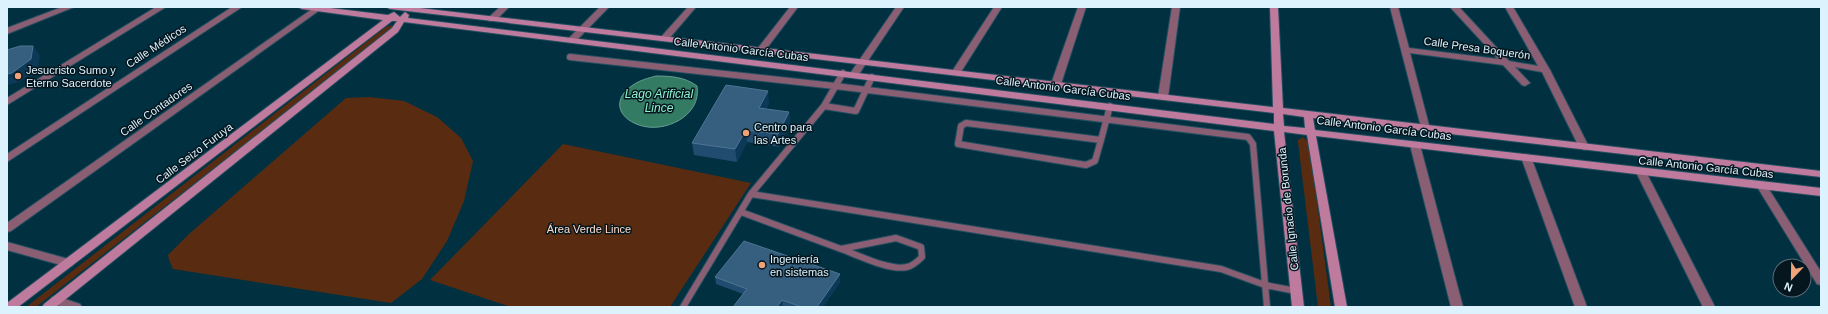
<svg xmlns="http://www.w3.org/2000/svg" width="1828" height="314" viewBox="0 0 1828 314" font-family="Helvetica,sans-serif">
<rect width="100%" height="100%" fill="#013041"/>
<!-- green -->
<path fill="#592c12" d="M392,25V29L36,307H26L386,27Z
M369,97L404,101L437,117L461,138L473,161L464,201L447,241L422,279L391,303L173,269L169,260L168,255L189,234L346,98Z
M1303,137L1309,143L1331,307H1318L1298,142V140Z
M563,144L751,183L670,307H511L430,280Z"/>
<!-- water -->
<path fill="#347b64" stroke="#669f92" d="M656,76C671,76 685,77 697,86C702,116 664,134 639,125C616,117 613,98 633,85C640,80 649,78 656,76Z"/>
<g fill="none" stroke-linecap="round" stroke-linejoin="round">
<defs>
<path id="lane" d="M570,57L835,86L1248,137L1253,144L1267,307
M824,106L856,111L872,77
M966,123L1101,140L1095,161L1086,165L958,144L961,126Z
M1101,140L1110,106
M751,194L1221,269L1265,285L1296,291
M741,212L841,249
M896,238L921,247L922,257C918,261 913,266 907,267C889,271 858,255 841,249Z
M683,307L751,194L824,106L843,73"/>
<path id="street" d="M62,7H74L7,34V28Z
M156,7H166L7,105V98Z
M232,7H242L7,162V154Z
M315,7H324L11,231L7,232V223Z
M500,7H509L495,21H489V17Z
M600,7H609L575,42H569L568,40L569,38Z
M688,7H696L667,41H661L660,39L661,37Z
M790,7H798L764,52H758L757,50L758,48Z
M896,7H904L857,77H851L849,75Z
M994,7H1002L959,75H953L951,73Z
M1078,7H1086L1061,84L1059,86H1053L1051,84Z
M1172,7H1180L1168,97L1163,100L1158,97Z
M1390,7H1398L1409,48L1498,59L1450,7H1459L1509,61L1538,66L1505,7H1513L1550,70L1589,147L1587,149L1584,150L1579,147L1542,72L1515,67L1530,83L1525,86L1522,85L1503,65L1410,53L1430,129L1425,132L1422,131Z
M1415,142L1420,145L1463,307H1451L1410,145Z
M1526,154L1531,157L1587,307H1575L1521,157Z
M1641,169L1646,172L1715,307H1703L1636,172Z
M1761,182L1765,183L1821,272V285L1817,284L1756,185Z
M7,242L72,260L74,263L72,266L68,267L7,250Z
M56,296L80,304L82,307H63L52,303L50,300L52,297Z"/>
<path id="secondary" d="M298,7H322L388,15L394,12L400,17L405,12L409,15L408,18L1274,124V113L390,9L386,7H411L1273,107L1270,7H1278L1283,108L1821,171V177L1313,118L1315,130L1821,188V196L1316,136L1347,307H1335L1307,135L1284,132L1304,307H1292L1274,131L404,22L398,32L56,307H42L44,304L392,28L397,21H392L18,307H7V303L383,20L302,9ZM1283,114L1304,117L1305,128L1284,126Z"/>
</defs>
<!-- lane casing -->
<use href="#lane" stroke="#244f5f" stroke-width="8"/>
<!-- street casing -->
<use href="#street" stroke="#244f5f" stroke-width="2"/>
<!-- secondary casing -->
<use href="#secondary" stroke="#244f5f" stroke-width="2"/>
<!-- lane -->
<use href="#lane" stroke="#8a5f74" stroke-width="6"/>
<!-- street -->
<use href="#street" fill="#8a5f74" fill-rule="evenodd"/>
<!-- secondary -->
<use href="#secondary" fill="#bf7b9d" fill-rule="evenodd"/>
</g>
<!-- wall -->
<path fill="#214c70" d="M769,103L766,109L789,112L790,124L779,147L747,142L737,162L694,155L692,143Z
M840,274V282L823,307H733L743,294L716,284L715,277Z"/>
<!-- shaded-wall -->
<path fill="#0c3957" d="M33,46L40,55L38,69L19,82L7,85V74Z
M768,91L769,103L760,120L759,108Z
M789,112L790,124L779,147L778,134Z
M746,130L747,142L737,162L735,149Z
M840,274V282L823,307H817Z
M782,300L783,307H777Z"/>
<!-- building -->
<path fill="#355e7f" stroke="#4f7593" d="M20,46H33L31,59L12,73L7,74V50Z
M726,85L768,91L759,108L789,112L778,134L746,130L735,149L692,143Z
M744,241L840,274L817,307H802L782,300L777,307H733L747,289L715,277Z"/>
<!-- markers -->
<g fill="#f0a279" stroke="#05161e" stroke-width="1.5">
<circle cx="18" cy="76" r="4"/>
<circle cx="746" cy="133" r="4"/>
<circle cx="762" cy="265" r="4"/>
</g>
<g text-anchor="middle" stroke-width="3" stroke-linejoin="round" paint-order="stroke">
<!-- street labels -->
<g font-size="11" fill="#dcf3fe" stroke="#05161e">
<text transform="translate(156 46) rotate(-33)" y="4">Calle Médicos</text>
<text transform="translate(1477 48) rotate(8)" y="4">Calle Presa Boquerón</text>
<text transform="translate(741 49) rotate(7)" y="4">Calle Antonio García Cubas</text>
<text transform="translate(1063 88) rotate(7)" y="4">Calle Antonio García Cubas</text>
<text transform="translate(156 109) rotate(-35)" y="4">Calle Contadores</text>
<text transform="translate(1384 128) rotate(7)" y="4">Calle Antonio García Cubas</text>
<text transform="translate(194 153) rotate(-37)" y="4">Calle Seizo Furuya</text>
<text transform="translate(1706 167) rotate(6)" y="4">Calle Antonio García Cubas</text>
<text transform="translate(1288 209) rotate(-96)" y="4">Calle Ignacio de Borunda</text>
</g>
<!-- poi labels -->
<g font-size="11" fill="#dcf3fe" stroke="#05161e" text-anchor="start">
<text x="26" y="74">Jesucristo Sumo y<tspan x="26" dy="13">Eterno Sacerdote</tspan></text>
<text x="754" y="131">Centro para<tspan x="754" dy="13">las Artes</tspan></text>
<text x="770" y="263">Ingeniería<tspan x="770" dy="13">en sistemas</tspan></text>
</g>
<!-- park labels -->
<g font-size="11" fill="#fedccb" stroke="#05161e">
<text x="589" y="233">Área Verde Lince</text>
</g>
<!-- water labels -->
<g font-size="12" font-style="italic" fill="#8cf4cf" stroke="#05161e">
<text x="659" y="98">Lago Arificial<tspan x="659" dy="14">Lince</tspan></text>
</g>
</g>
<!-- border -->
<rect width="1828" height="314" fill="none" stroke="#dcf3fe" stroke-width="16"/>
<!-- north arrow -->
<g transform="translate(1792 278) rotate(202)"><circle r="19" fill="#05161e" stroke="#5b6e78"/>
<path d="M0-3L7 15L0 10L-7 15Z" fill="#f0a279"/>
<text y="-6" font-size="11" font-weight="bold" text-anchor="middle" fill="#dcf3fe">N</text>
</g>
</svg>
